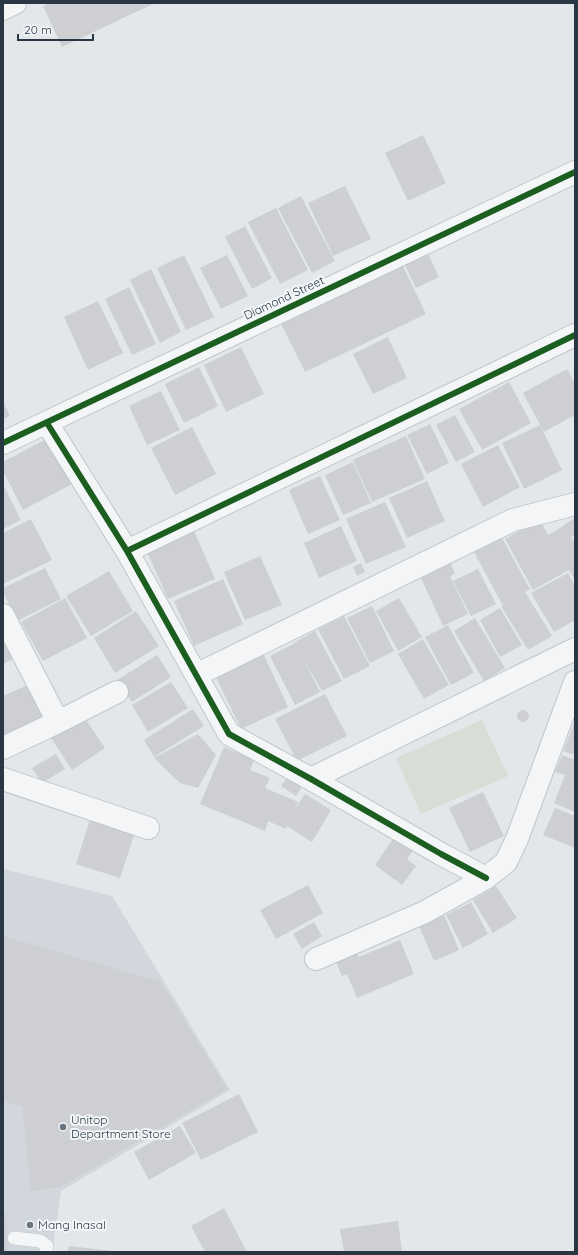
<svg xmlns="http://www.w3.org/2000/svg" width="578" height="1255" viewBox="0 0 578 1255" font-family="Quicksand,sans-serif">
<rect width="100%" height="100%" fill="#e4e7ea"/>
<!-- built -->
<path fill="#d2d7dd" d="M3,869L112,896L230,1090L61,1191L52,1252H3Z"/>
<!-- green -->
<path fill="#d6ded5" d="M482,720L508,776L421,814L396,758Z"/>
<!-- building -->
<path fill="#cdcfd2" d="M49,3H155L62,47L43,6Z
M423,135L446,183L408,201L385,153Z
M345,186L371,239L333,256L308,203Z
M301,196L335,261L312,273L278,208Z
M276,208L308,270L280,284L248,222Z
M245,226L272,278L252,289L225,237Z
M428,254L439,277L416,288L405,265Z
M184,255L214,317L186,330L157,268Z
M227,255L248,296L221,309L200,268Z
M401,262L426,314L305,372L279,320Z
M151,269L181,332L160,343L130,280Z
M129,287L156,344L132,355L105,299Z
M98,301L123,353L88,370L64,317Z
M388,337L407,378L373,394L353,354Z
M241,347L264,394L226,412L204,365Z
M199,367L218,406L184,423L165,384Z
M567,369L575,384V415L544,432L523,393Z
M509,382L531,423L482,450L459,409Z
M161,391L180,430L147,445L129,406Z
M3,402L10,416L3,419Z
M455,415L475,452L456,462L436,425Z
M430,424L449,463L427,474L407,435Z
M540,425L562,470L524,489L502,443Z
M192,427L216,474L175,495L151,448Z
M406,436L425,479L372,502L353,460Z
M48,438L72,484L23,510L3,471V462Z
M498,445L520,487L483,507L461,464Z
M353,462L371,503L343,515L325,475Z
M320,476L340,520L308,534L289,490Z
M427,481L445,521L407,538L389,498Z
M3,484L21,520L3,529Z
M385,502L406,547L366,564L346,519Z
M575,518V535L572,537L568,531L575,544V581L569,570L533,590L505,539L540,520L548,535L565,525V524Z
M31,519L52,560L3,584V533Z
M341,526L357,561L319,578L304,543Z
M194,531L215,579L168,599L147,552Z
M502,538L530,589L525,592L552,636L528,650L501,606L507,602L502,604L474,552Z
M260,556L282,605L245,620L224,572Z
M450,562L455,574L450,576L468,614L443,626L420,576Z
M361,563L365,572L357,576L353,567Z
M45,568L61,599L17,621L3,592V588Z
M478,569L496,604L471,616L453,581Z
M109,571L133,611L91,636L66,596Z
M568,573L575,586V620L554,632L531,593Z
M223,579L243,624L194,646L174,601Z
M65,598L87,638L43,661L21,622Z
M399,598L422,637L398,651L376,611Z
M372,606L394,651L370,663L347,618Z
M500,608L522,645L500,657L480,620Z
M136,611L159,646L115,673L94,638Z
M344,616L370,666L344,679L318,629Z
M475,618L505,668L484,681L454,631Z
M448,625L474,673L451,685L425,637Z
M315,631L342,681L322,691L304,660L320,692L295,705L270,656L295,643V642Z
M423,639L449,685L424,699L398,654Z
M6,642L14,659L3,664V644Z
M157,655L171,677L132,702L117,680Z
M264,655L288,707L241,729L216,677Z
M171,682L188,708L148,732L132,705Z
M32,683L50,723L3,743V696Z
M325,694L347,736L297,761L275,719Z
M193,709L204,726L154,757L144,740Z
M517 716a6 6 0 1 1 12 0a6 6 0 1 1-12 0Z
M82,714L105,748L72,770L49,735Z
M575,721V755L563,751Z
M198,734L216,755L198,788L180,783L154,758Z
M224,747L254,760L250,770L270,778L265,788L298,802L295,809L305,794L331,810L312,842L287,826L286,829L268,821L265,831L200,804Z
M56,754L65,769L42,783L32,768Z
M562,755L575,760V812L554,803L565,775L555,772Z
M288,776L303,785L296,796L281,786Z
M483,792L504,836L470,852L449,808Z
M555,808L575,816V848L543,835Z
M90,819L135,832L120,878L76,864Z
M395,836L414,849L407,859L416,866L402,885L375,865Z
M308,885L323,913L276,939L260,910Z
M496,886L517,918L493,933L473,900Z
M471,902L488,934L463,948L446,915Z
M444,915L459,950L434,961L419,926Z
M314,922L322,936L302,949L293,934Z
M3,936L161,982L227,1089L60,1187L31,1191L22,1107L3,1101Z
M400,940L414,974L357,998L347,974L342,976L336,962L357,953L359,957Z
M239,1094L258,1132L201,1160L182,1123Z
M180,1126L196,1153L149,1180L134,1152Z
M224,1208L247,1252H205L191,1226Z
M3,1213H6L7,1252H3Z
M398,1221L402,1252H344L340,1229Z
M69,1246L113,1251V1252H68Z"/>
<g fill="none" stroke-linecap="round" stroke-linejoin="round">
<defs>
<path id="lane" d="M14,1238L40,1241L47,1246L46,1252"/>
<path id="street" d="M3,9L15,3
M47,423L127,551L229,734L311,779L441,854L486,878
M3,443L575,172
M127,551L575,335
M3,615L58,722
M196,675L513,520L575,504
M3,748L58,722L117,692
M3,779L148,828
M311,779L575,649
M316,959L425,912L486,878L506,862L517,839L575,682"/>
</defs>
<!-- lane casing -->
<use href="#lane" stroke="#c2c5c8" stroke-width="14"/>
<!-- street casing -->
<use href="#street" stroke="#c2c5c8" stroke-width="24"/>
<!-- lane -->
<use href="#lane" stroke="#f4f5f6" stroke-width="13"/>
<!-- street -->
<use href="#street" stroke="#f4f5f6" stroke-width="22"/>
<defs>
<path id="cycleway" d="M47,423L127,551L229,734L311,779L441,854L486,878
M3,443L575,172
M127,551L575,335"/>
</defs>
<!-- cycleway casing -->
<use href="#cycleway" stroke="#f2f6f9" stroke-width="8"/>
<!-- cycleway -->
<use href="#cycleway" stroke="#1b5e20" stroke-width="6"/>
</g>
<!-- markers -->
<g fill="#6a757f" stroke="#f2f6f9" stroke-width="1.5">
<circle cx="63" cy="1127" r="4"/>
<circle cx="30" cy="1225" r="4"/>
</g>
<g text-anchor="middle" stroke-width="4" stroke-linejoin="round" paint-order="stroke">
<!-- street labels -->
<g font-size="12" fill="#293745" stroke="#f2f6f9">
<text transform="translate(284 298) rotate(-25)" y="4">Diamond Street</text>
</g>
<!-- poi labels -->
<g font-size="12" fill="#293745" stroke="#f2f6f9" text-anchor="start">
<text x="71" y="1124">Unitop<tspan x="71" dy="14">Department Store</tspan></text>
<text x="38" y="1229">Mang Inasal</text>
</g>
</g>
<!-- border -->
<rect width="578" height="1255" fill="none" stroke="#293745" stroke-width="8"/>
<!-- scale -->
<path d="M18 34v6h75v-6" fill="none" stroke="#293745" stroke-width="2"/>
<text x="24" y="34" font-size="12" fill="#293745" stroke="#f2f6f9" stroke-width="3" paint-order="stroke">20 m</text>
</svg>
